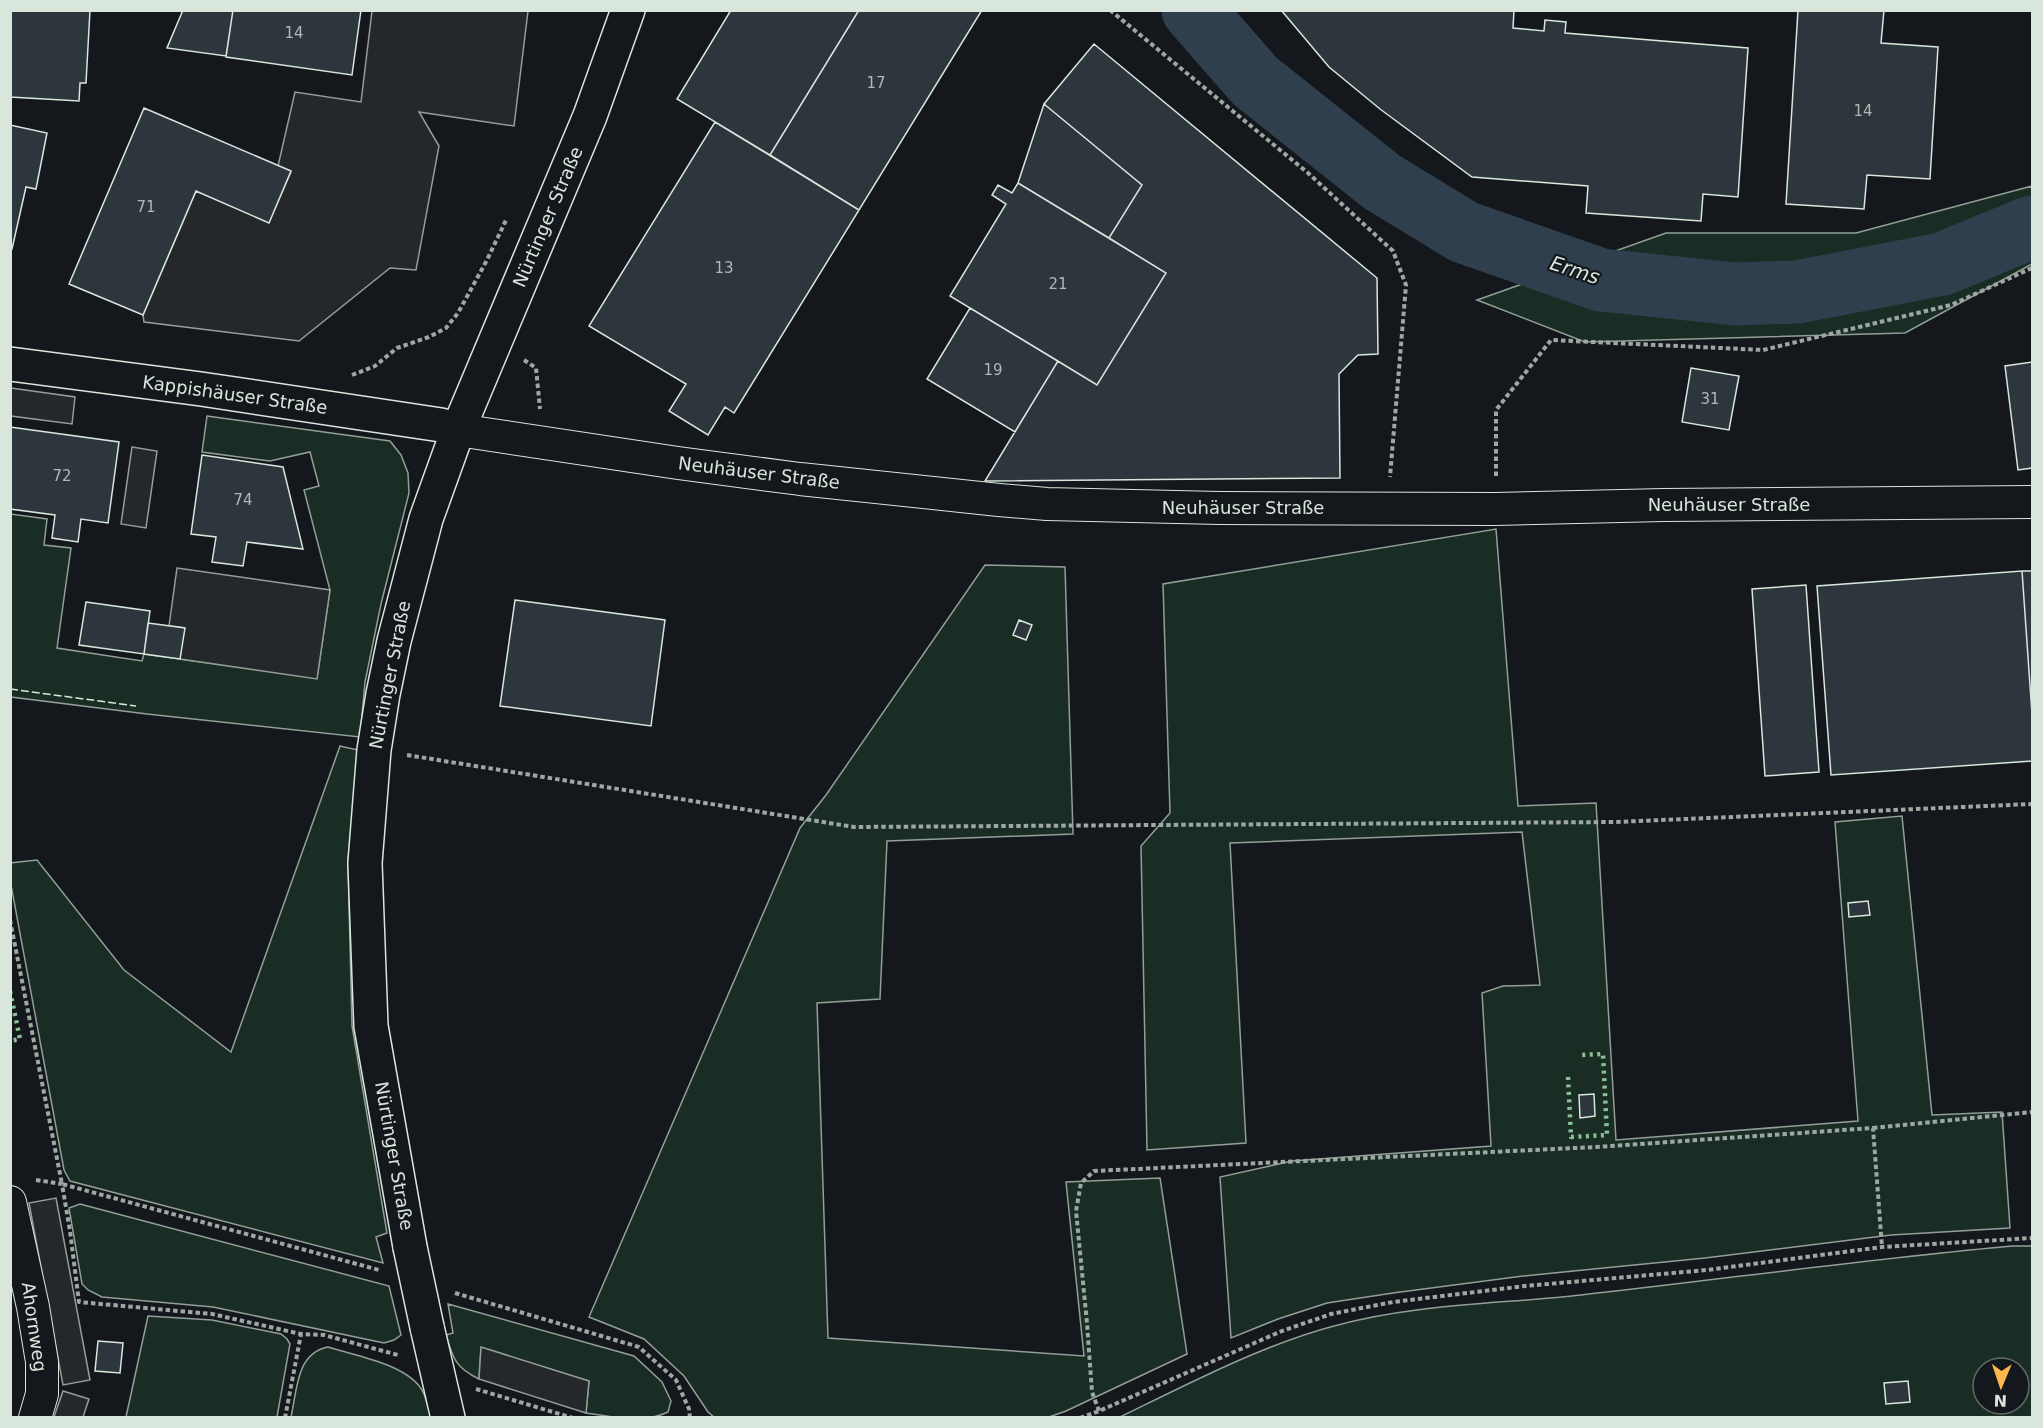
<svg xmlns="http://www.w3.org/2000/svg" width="2043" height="1428" viewBox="0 0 2043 1428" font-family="'DejaVu Sans',sans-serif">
<rect width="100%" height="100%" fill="#14181c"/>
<!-- green -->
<path fill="#1a2d24" stroke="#939e99" stroke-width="1.5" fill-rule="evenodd" d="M2032,186V264L1905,333L1585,342L1477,300L1666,233H1856Z
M207,416L390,441L401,455L408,473L409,493L381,604L365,682L360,737L147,714L11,697V514L47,519L44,545L71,548L57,648L142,661L144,654L317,678L330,590L304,490L319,486L310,452L270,461L202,452Z
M1496,529L1518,806L1596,803L1616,1140L1858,1121L1835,822L1902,816L1932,1115L2002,1112L2010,1228L1891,1235L1705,1258L1523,1276L1393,1293L1327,1303L1278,1319L1231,1338L1220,1177L1292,1161L1491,1146L1482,993L1503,986L1540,985L1522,832L1230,843L1246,1143L1147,1150L1141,846L1170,813L1163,584Z
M985,565L1065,567L1073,834L887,841L880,999L817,1003L828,1338L1084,1356L1066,1182L1160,1178L1187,1354L1066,1411L1049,1417H714L708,1412L684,1376L644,1339L589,1317L800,828L826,795Z
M340,746L358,750L348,862L352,1026L387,1233L376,1237L383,1263L70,1181L64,1170L11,885L10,863L37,860L124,970L231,1052Z
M80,1204L389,1286L401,1335L394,1340L384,1343L213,1307L102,1297L88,1290L82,1284L69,1208Z
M2012,1246H2032V1417L1118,1418C1186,1385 1262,1345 1334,1326C1414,1304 1499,1304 1581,1295C1725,1279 1868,1259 2012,1246ZM1983,1368H2019V1404H1983Z
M448,1304L634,1356L662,1382L671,1401L668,1412C644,1424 611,1417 586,1413L589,1381L481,1348L479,1379C456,1368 453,1359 446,1335L453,1333Z
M148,1316L212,1320L281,1334L287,1339L290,1344L277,1417H126Z
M328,1347C356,1356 406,1364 422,1390C427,1398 428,1409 431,1417H291C297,1391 296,1353 328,1347Z"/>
<!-- parking -->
<path fill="#24282b" stroke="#939e99" stroke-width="1.5" d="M372,11H528L514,126L419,112L439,146L416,270L390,268L299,341L144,322L143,315L196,191L269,222L291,172L278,166L295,92L361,102Z
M11,388L75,397L72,424L11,416Z
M132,447L157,451L146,528L121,524Z
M177,568L330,590L317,679L180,659L184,628L169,626Z
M56,1198L90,1380L63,1385L29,1203Z
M481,1347L589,1381L586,1413L479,1379Z
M63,1391L89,1399L83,1417H54Z"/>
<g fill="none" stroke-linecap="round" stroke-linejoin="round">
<!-- river -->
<path stroke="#2f3f4d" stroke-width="63" d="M1193,10L1255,81L1382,182L1464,232L1601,280L1735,294L1797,292L1942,264L2032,227"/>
</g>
<!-- building -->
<path fill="#2c363c" stroke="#d8e6dc" stroke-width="1.5" d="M10,10H90L86,83H80L79,101L10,97Z
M183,10H233L226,56L167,48Z
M233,10H361L352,75L226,57Z
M731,10H859L770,155L677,99Z
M859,10H982L859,210L770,155Z
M1281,10H1514L1513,28L1544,31L1545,20L1566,22L1565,33L1748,48L1738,197L1703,194L1701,221L1586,213L1588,186L1472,177L1380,109L1329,67Z
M1798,10H1884L1881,43L1938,47L1930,179L1867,175L1864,209L1786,204Z
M1094,44L1377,278L1378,354L1358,355L1339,374L1340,478L985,481L1058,361L1097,385L1166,273L1109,238L1142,185L1044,104Z
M1044,104L1142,185L1109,238L1018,183Z
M144,108L291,171L269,223L196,191L143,315L69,284Z
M715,122L859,210L734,413L725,407L708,435L669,411L686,384L589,326Z
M10,125L47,133L36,189L26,187L12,249H10Z
M1018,183L1166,273L1097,385L950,296L1006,204L992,195L998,185L1012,193Z
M970,308L1058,361L1015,432L927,379Z
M2032,362V468L2018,470L2005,366Z
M1691,368L1739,376L1729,430L1682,422Z
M10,427L119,442L108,523L81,519L78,542L52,538L55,515L10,509Z
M202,455L283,467L303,549L247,542L243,566L212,562L216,537L191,534Z
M2022,571L2032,714V761L1831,775L1817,586Z
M2022,571H2032V714Z
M1806,585L1819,772L1765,776L1752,589Z
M515,600L665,620L651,726L500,706Z
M86,602L150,611L144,654L79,645Z
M1019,620L1032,625L1026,640L1013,635Z
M148,623L185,628L180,659L144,654Z
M1868,901L1870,915L1849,917L1848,903Z
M1594,1094L1595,1116L1580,1118L1579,1095Z
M98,1341L123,1343L120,1373L95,1371Z
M1908,1381L1910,1402L1886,1404L1884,1383Z"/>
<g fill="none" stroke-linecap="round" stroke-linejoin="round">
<defs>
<path id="minor" d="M458,430L678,463L800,479L999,500L1047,504L1220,508L1495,509L1664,505L2032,502
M10,1202L33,1307L42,1362V1394L35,1418"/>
<path id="tertiary" d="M10,364L201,389L441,425L458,430
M410,1247L371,1026L365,863L374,750L383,694L394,641L426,519L458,430L590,116L628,10
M427,1327L448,1418"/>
</defs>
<!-- minor casing -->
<use href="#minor" stroke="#d8e6dc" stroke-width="34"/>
<!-- tertiary casing -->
<use href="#tertiary" stroke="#d8e6dc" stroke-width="36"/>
<!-- path -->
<path stroke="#9da8a2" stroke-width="4" stroke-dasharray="4.5 3" stroke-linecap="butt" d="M1110,10L1308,173L1393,251L1406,285L1390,477
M524,360L536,368L540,409
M352,375L375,366L397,348L429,337L446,328L458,313L487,260L507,218
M1496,476V410L1551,340L1763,350L1951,305L2032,268
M407,755L854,827L1616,822L2032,804
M10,920L62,1184L379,1270
M1873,1128L2032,1112
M36,1180L62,1184L70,1231L79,1302L212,1314L301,1334L324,1335L398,1355
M455,1293L639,1347L676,1380L689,1409L690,1418
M476,1389L573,1418
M1099,1411L1092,1392L1087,1323L1076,1211L1081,1183L1094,1171L1596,1147L1873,1128L1882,1247
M285,1418L301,1334
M1080,1418L1099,1411L1282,1331L1331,1314L1393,1302L1525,1286L1707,1270L1882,1247L2032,1238"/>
<!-- minor -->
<use href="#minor" stroke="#14181c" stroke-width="32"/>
<!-- tertiary -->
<use href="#tertiary" stroke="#14181c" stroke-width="33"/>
<defs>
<path id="tertiary-bridge" d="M410,1247L427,1327"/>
</defs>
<!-- tertiary-bridge casing -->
<use href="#tertiary-bridge" stroke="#d8e6dc" stroke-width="36" stroke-linecap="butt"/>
<!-- tertiary-bridge -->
<use href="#tertiary-bridge" stroke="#14181c" stroke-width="33"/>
<!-- hedge -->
<path stroke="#8ac095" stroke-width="4.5" stroke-dasharray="3 4.5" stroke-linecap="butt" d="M10,991L20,1039L10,1041
M1568,1077L1571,1137L1607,1135L1603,1054L1581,1055"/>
<!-- fence -->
<path stroke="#d8e6dc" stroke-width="1.5" stroke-dasharray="8 3" stroke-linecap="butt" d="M10,689L136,706"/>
</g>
<g text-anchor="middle" stroke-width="4.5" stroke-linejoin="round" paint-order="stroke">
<!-- number labels -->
<g font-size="15" fill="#adbab4">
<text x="294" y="38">14</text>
<text x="876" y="88">17</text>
<text x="1863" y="116">14</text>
<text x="146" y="212">71</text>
<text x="724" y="273">13</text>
<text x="1058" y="289">21</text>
<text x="993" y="375">19</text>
<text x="1710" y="404">31</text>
<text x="62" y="481">72</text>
<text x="243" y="505">74</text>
</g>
<!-- street labels -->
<g font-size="18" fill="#d8e6dc" stroke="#14181c">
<text transform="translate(548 217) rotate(-67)" y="6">Nürtinger Straße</text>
<text transform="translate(235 395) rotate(8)" y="6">Kappishäuser Straße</text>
<text transform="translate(759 473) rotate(7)" y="6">Neuhäuser Straße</text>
<text x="1729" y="511">Neuhäuser Straße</text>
<text x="1243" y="514">Neuhäuser Straße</text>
<text transform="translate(390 675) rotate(-79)" y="6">Nürtinger Straße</text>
<text transform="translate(394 1156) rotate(80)" y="6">Nürtinger Straße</text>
<text transform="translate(34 1327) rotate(82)" y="6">Ahornweg</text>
</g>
<!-- water labels -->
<g font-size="20" font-style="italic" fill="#d8e6dc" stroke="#14181c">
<text transform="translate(1575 270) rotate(18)" y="7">Erms</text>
</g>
</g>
<!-- border -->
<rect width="2043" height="1428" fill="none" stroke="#d8e6dc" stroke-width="24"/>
<!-- north arrow -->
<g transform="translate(2001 1386) rotate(182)"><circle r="28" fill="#14181c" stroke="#626a69" stroke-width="1.5"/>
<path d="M0-4.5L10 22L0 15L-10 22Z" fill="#ffb74d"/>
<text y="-9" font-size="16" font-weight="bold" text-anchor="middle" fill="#d8e6dc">N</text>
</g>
</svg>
